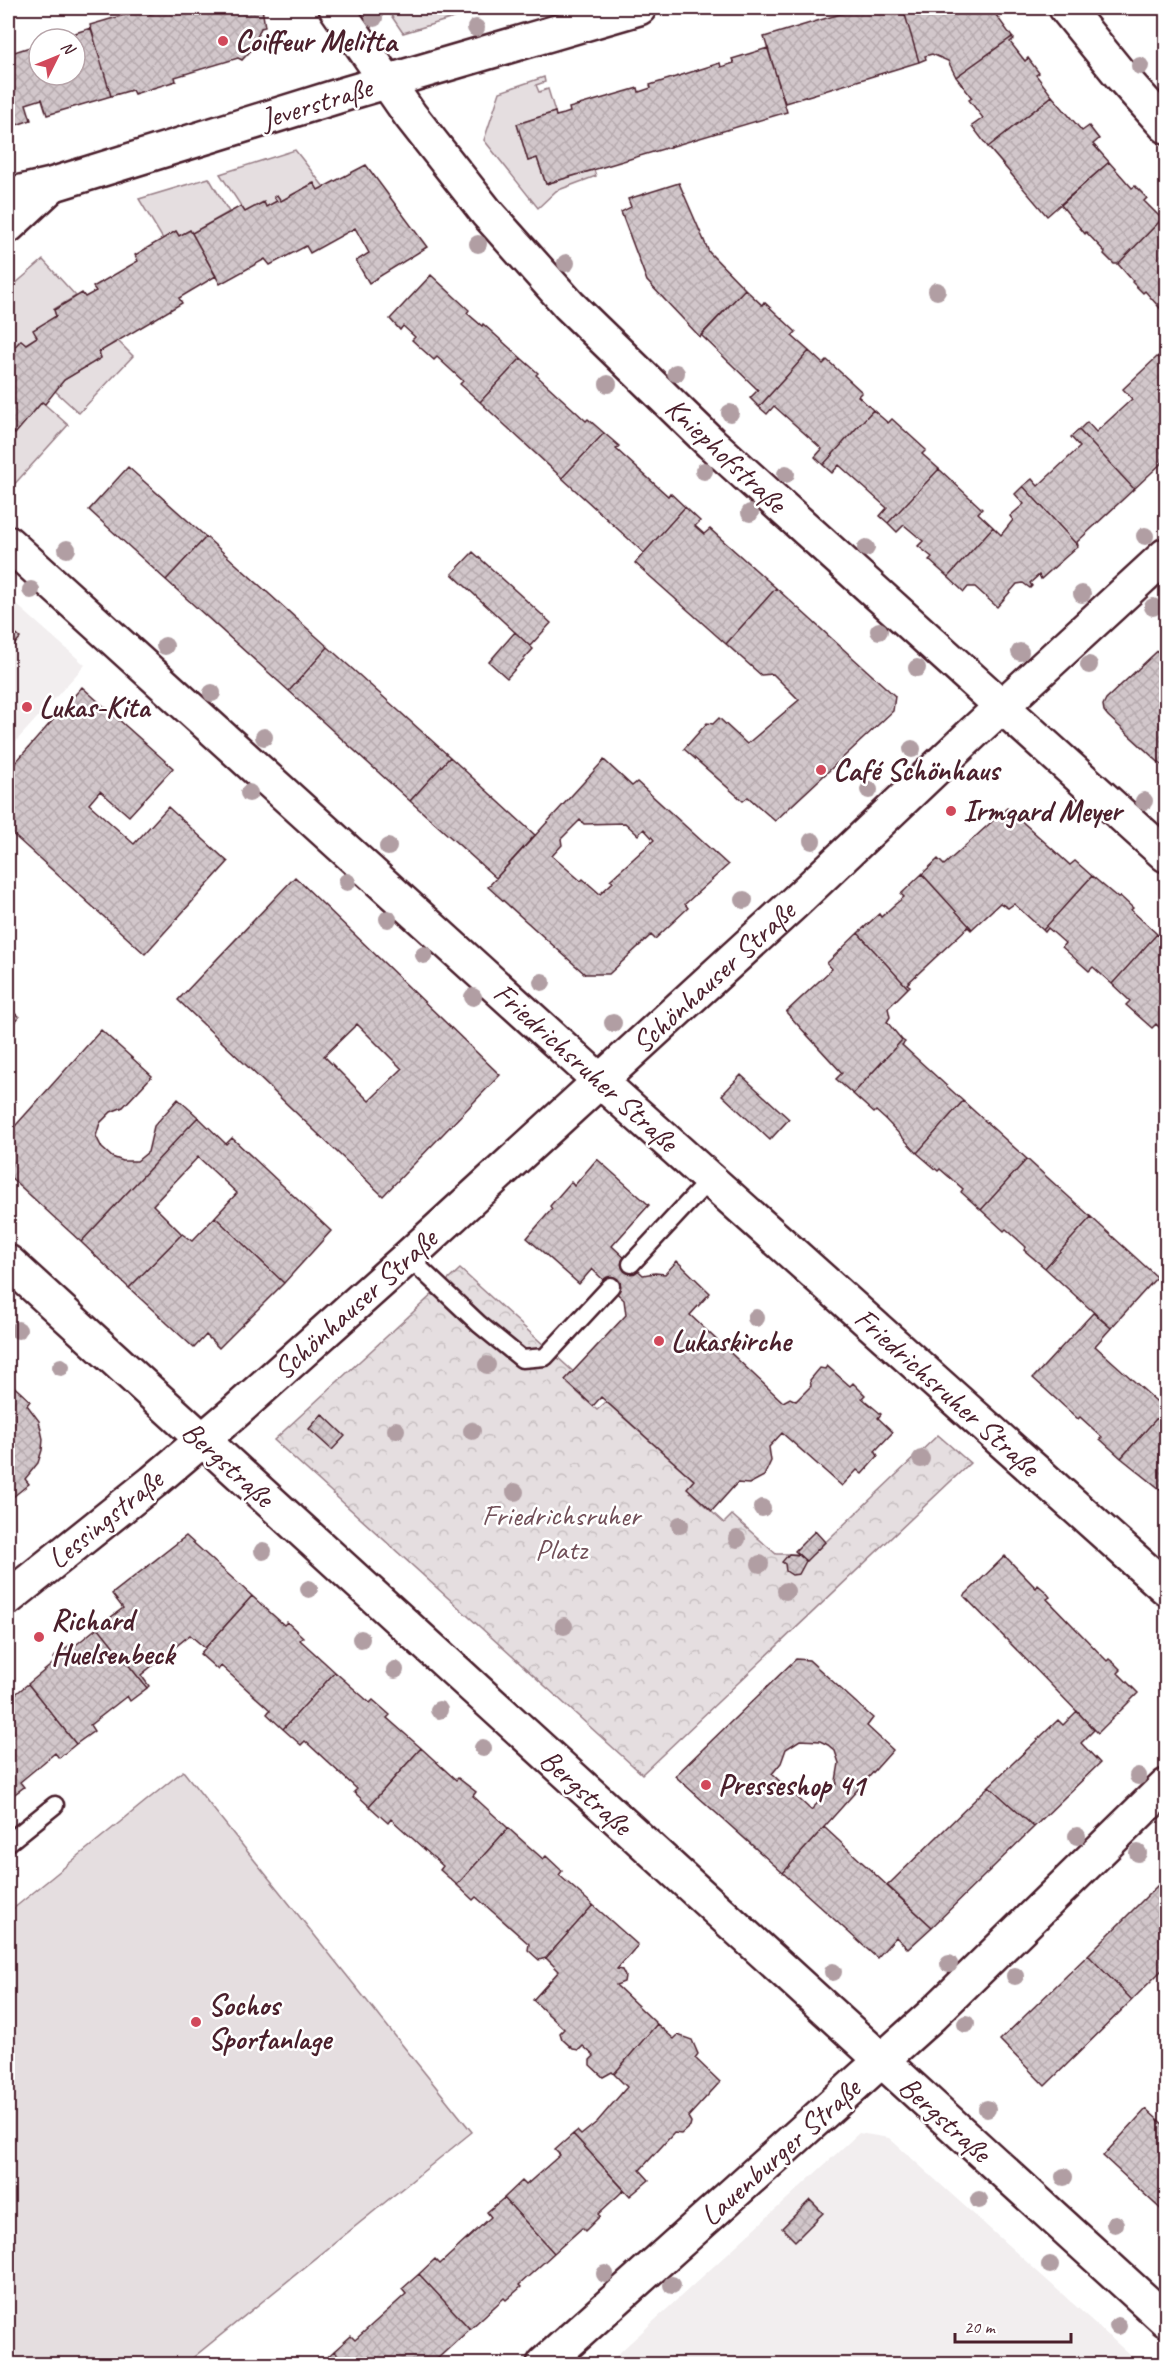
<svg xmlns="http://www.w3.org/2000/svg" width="1174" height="2372" viewBox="0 0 1174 2372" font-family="Caveat,sans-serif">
<defs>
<pattern id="park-crowns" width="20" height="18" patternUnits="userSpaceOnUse" patternTransform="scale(1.5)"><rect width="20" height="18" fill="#e5dee0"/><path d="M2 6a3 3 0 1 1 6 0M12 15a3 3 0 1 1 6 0" fill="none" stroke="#c6bec0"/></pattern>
<pattern id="building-cross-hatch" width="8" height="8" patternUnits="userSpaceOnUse" patternTransform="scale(1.5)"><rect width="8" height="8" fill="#d2c7cb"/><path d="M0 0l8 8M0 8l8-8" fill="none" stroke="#b6aaae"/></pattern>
</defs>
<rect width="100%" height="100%" fill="#fff"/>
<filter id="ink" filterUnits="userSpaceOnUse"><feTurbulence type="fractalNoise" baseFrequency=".0167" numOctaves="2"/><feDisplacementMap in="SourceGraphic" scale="12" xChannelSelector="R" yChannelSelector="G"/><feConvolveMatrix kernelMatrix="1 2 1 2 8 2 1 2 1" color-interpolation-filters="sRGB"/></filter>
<g filter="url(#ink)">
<!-- built -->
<path fill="#f2eeef" d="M8,597L85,665L8,750Z
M859,2133L889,2138L1140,2364H607Z"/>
<!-- green -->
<path fill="#e5dee0" stroke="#987e86" stroke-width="1.5" d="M386,8H487L403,33Z
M544,77L545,82L536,85L539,92L548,89L555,112L517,124L528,161L537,158L546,184L594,170L596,176L556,191L538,208L484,140L500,92Z
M295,150L324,187L318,190L313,183L281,201L276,195L274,197L277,201L266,207L263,202L245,212L220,174Z
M209,178L229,212L192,233L190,230L179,236L176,231L163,239L139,199Z
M43,260L76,296L54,309L56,316L34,331L37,337L26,344L21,340L8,354V290Z
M118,341L133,356L79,413L54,390L64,380L101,358L99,352Z
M42,402L68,425L11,488L8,485V428L15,434Z
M183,1771L472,2132L185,2364H8V1913Z"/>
<!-- park -->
<path fill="url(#park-crowns)" stroke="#987e86" stroke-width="1.5" d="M460,1269L577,1375L568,1384L597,1410L606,1402L698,1484L690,1492L724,1523L732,1515L776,1554H813L938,1435L970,1463L642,1774L274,1440Z"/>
<!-- building -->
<path fill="url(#building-cross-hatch)" stroke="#4a1f2b" stroke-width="1.5" fill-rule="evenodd" d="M148,8L150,14L171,8H262L265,27L261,28L254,44L255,46L242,60L238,58L175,77L176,81L134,94L132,90L111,96L90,25Z
M860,8H903L919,62L785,103L764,37Z
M903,8H991L1012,37L956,77L948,61L932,54L925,56L926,59L919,62Z
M91,28L111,96L47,115L42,99L26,104L31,120L8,128V54L39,44V75H75V39H56Z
M1012,37L1014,39L1010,42L1025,61L1028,58L1039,73L1036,75L1052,96L988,147L972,126L983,118L969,100L972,98L956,77Z
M768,48L787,112L546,184L537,158L528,161L517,124L555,112L556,116L564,114L570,112L569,108L638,88L639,92L651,88L650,85L720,63L721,67L734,63L732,59Z
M1052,96L1082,131L1089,126L1099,139L1093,144L1109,162L1047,216L988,147Z
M1109,162L1132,188L1135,186L1147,198L1144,201L1162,219L1118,264H1114L1104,254L1105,252L1086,232L1085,234L1061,205Z
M366,165L427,247L369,283L356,261L369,253L355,228L310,253L306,246L270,265L265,259L220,284L192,233L241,206L245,212L264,202L266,207L277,201L274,197L277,195L281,201L314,183L318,190Z
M679,183L709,252L745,289L700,337L647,281L621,212L631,207L628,199Z
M1162,219L1166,223V315L1145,291L1143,293L1132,282L1133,281L1118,264Z
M190,230L216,276L179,298L182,303L99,352L101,358L64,380L45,404L42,402L15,434L8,428V354L21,340L26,344L37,337L33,330L56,316L54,310L82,293L85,297L96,291L93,287L138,261L135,255L176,231L179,236Z
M431,275L469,310L467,313L482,326L483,324L521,358L480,402L460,384L463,381L437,357L434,360L412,340L415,337L403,326L400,330L390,319Z
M745,289L762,305L764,302L796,332L792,336L809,351L759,407L750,398L758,390L701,335Z
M809,351L823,364L827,360L862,392L858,396L873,410L823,465L815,457L822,449L774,406L767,414L759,407Z
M1158,356L1166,366V459L1134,489L1079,430L1087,422L1096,432L1132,399L1123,389Z
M521,358L538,373L536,375L586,421L588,419L604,433L562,478L480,402Z
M873,410L888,423L892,419L926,450L922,454L939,469L888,523L880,516L887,508L839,465L832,473L823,465Z
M1079,430L1134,489L1077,542L1078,546L1023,486L1032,479L1038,486L1080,447L1071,437Z
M604,433L619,446L616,449L668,496L670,493L685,507L644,553L562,478Z
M128,467L206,537L166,580L89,510Z
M939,469L982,509L978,513L993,527L948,577L929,560L932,557L918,546L923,541L904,525L897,532L888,523Z
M1023,486L1078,546L1041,579L1039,575L1030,583L1032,586L1030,588L1023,583L1017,584L997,607L975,587H968L964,592L948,577L993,527L1001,535L1013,520L1010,516L1024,504L1015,494Z
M685,507L700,521L695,526L704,534L710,529L776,588L726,644L635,563Z
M206,537L328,647L289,691L166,580Z
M473,552L551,623L530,646L452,574Z
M776,588L895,696L893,711L775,821L748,797L743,801L684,749L707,723L713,724L719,718L747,744L799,700L773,674L761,675L726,644Z
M8,627L20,638L8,652Z
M515,632L533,649L507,678L489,662Z
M1166,643V769L1108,716L1104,711L1103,705L1106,699Z
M328,647L450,757L410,801L289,691Z
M82,687L173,768L129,816L100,791L89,804L134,844L168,807L228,862L145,954L8,830V771Z
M450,757L535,835L496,878L410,801Z
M604,760L632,786L637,782L728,865L685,904L688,908L655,939L651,935L609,974H585L488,887ZM580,820L584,824L625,823L638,835L644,829L654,840L610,880L613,882L600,894L583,879L581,881L552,856L562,845L561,839Z
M1007,808L1070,865L1075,861L1092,876L1043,930L1014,904L1008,908L1000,903L972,929L922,874L938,859L944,865Z
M922,874L972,929L971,930L968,927L907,984L910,986L908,988L858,933L879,914L881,917L893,906L904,897L901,894Z
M1092,876L1118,898L1120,896L1133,908L1131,910L1157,934L1112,984L1093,967L1089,971L1062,947L1065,943L1048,928L1045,932L1043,930Z
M295,877L500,1075L383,1196L178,1000ZM357,1024L402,1069L369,1101L324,1056Z
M858,933L908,988L888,1008L890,1017L887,1022L902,1040L853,1094L836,1079L842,1073L786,1012L832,969L827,963Z
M1157,934L1166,943V1034L1156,1024L1152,1028L1126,1005L1130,1001L1112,984Z
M8,998L10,1009L19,1017L8,1029Z
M101,1030L152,1076L123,1107L111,1112L100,1123L96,1136L102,1148L112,1157L123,1161H137L148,1152L154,1126L178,1099L198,1117L81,1242L8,1175V1134Z
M902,1040L905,1042L902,1045L963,1101L917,1153L886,1120L876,1111L874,1113L853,1094Z
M741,1075L789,1119L770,1140L722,1095Z
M963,1101L1027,1159L981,1210L961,1192L963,1189L940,1169L938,1171L917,1153Z
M198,1117L226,1144L232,1138L331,1231L284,1283L215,1217L237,1193L198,1157L153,1205L182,1234L129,1288L81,1242Z
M597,1159L649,1205L612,1246L643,1275L655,1273L665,1274L677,1261L710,1293L690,1315L783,1402L790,1398L796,1401L811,1386L810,1380L820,1368L825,1369L827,1366L850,1386L853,1383L865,1395L862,1398L881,1414L878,1418L893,1432L875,1451L878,1456L862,1474L857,1470L842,1486L782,1433L769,1447L771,1461L764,1476L749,1484L737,1483L712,1511L687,1488L694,1480L601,1397L593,1406L565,1380L626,1315L624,1300L592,1269L579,1284L527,1238L552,1209L550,1206L571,1182L574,1186Z
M1027,1159L1091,1217L1045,1268L1024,1250L1026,1247L1015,1237L1006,1229L1004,1231L981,1210Z
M215,1217L284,1283L219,1348L206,1335L194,1348L129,1288L182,1234L192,1241Z
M1091,1217L1157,1277L1111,1328L1045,1268Z
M1093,1313L1111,1328L1095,1346L1165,1409L1121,1458L1100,1439L1102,1437L1080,1417L1078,1419L1033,1378Z
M8,1381L30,1401L27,1405L39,1421L43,1439L42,1450L38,1463L25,1479L29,1484L8,1501Z
M1165,1409L1166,1410V1499L1164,1497L1166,1494L1121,1458Z
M322,1414L345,1436L332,1450L309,1429Z
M815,1531L825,1542L806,1561L795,1551Z
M186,1536L252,1596L205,1648L190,1635L141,1675L149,1686L147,1688L98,1627L123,1608L112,1594Z
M789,1554L799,1555L806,1561L799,1574L792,1575L786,1571L785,1564L782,1562Z
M1005,1556L1036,1588L1038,1585L1045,1591L1050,1597L1047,1599L1107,1661L1109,1659L1114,1663L1121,1670L1118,1673L1138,1693L1098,1733L964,1596Z
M252,1596L284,1625L287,1622L303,1637L300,1640L335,1672L283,1729L267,1714L270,1710L221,1666L218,1670L200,1654Z
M98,1627L147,1688L130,1701L127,1696L90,1725L94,1731L76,1744L28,1684L56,1661L53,1658L70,1645L72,1648Z
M796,1659L809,1660L873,1718L867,1726L893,1750L783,1873L675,1776ZM800,1740L820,1741L828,1745L835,1751L839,1763L836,1781L837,1783L811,1810L772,1774L781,1763L786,1749Z
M335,1672L370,1703L373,1700L390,1715L387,1718L421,1748L369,1806L354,1792L357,1789L305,1741L301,1745L283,1729Z
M28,1684L76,1744L59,1758L55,1753L20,1782L24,1787L8,1799V1700Z
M1077,1711L1094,1730L1081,1743L1100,1763L1034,1827L989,1786L1058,1720L1063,1725Z
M421,1748L456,1780L458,1778L476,1792L473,1796L508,1828L457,1885L440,1870L443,1866L391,1819L388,1823L369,1806Z
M989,1786L1034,1827L932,1927L887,1886Z
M824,1827L932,1927L908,1949L896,1937L877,1958L783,1873Z
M508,1828L543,1859L546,1856L562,1871L559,1875L593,1905L546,1958L539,1960L528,1950L529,1944L476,1897L473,1900L457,1885Z
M1166,1877V1966L1132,2000L1088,1955Z
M593,1905L638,1945L617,1969L622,1970L625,1976L624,1982L616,1985L657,2024L614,2074L612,2072L603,2077L590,2065V2060L594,2056L583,2046L579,2050L573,2049L562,2039L560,2033L564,2029L533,2000L559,1971L546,1958Z
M1088,1955L1132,2000L1045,2086L1000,2040Z
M657,2024L674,2039L678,2035L692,2040L698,2054L695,2058L720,2082L688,2117L691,2122L690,2126L681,2134L674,2133L640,2170L649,2180L630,2196L573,2134L577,2131L581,2135L597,2122L627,2087L614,2074Z
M1146,2109L1166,2127V2214L1103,2156Z
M573,2134L624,2190L598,2214L600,2216L585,2231L582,2228L554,2253L504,2198L522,2181L526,2185L560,2155L555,2150Z
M504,2198L554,2253L519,2285L521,2287L506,2300L504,2298L470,2329L419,2274L435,2259L440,2264L491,2217L487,2212Z
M810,2200L823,2213L795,2241L782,2228Z
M419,2274L470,2329L436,2360L438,2363L436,2364H346L334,2351L351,2336L355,2340L406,2294L402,2289Z
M334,2351L346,2364H320Z"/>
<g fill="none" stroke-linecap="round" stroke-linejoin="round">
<defs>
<path id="service" d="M408,1257L479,1324L522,1359L545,1357L611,1286
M631,1264L710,1179
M8,1843L55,1805"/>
<g id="minor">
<path d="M336,8L410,115L487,213L569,305L711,443L1166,855"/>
<path d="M1066,8L1122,77L1166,126"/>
<path d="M8,195L51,185L348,93L639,8"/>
<path d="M8,226L50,187"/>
<path id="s1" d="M8,543L600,1081L1166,1588"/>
<path id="s2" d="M8,1598L153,1482L234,1413L408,1257L793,904L974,732L1166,555"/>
<path d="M544,2364L932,2015L1166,1786"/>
</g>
<path id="tertiary" d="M8,1262L1166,2320"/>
</defs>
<!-- service casing -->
<use href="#service" stroke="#4a1f2b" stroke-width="21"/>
<!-- minor casing -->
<use href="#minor" stroke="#4a1f2b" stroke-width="38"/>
<!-- tertiary casing -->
<use href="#tertiary" stroke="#4a1f2b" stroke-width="38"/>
<!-- service -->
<use href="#service" stroke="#fff" stroke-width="16"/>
<!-- minor -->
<use href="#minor" stroke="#fff" stroke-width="33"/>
<!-- tertiary -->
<use href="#tertiary" stroke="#fff" stroke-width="33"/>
</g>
<!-- trees -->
<g fill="#b19ea3">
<circle cx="374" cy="18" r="9"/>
<circle cx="476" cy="28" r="9"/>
<circle cx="1140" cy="66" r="9"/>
<circle cx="478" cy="244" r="9"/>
<circle cx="566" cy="263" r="9"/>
<circle cx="937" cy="291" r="9"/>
<circle cx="676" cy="373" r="9"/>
<circle cx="608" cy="384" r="9"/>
<circle cx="730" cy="413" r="9"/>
<circle cx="704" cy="471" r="9"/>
<circle cx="786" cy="474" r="9"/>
<circle cx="750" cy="513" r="9"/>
<circle cx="1145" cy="536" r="9"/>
<circle cx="866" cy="548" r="9"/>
<circle cx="67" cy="549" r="9"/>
<circle cx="31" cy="590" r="9"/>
<circle cx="1082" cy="594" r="9"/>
<circle cx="1153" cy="607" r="9"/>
<circle cx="879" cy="631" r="9"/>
<circle cx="165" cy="646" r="9"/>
<circle cx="1020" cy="652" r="9"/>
<circle cx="1089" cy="665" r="9"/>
<circle cx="917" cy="668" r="9"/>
<circle cx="212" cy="693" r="9"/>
<circle cx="264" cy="737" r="9"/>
<circle cx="912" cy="749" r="9"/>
<circle cx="869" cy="790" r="9"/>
<circle cx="249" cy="793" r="9"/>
<circle cx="1144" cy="801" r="9"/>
<circle cx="812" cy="841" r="9"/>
<circle cx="388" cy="847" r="9"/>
<circle cx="347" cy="882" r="9"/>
<circle cx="744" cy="900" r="9"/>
<circle cx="388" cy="919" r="9"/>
<circle cx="424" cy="955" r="9"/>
<circle cx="542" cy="982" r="9"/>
<circle cx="473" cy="997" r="9"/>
<circle cx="613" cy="1023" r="9"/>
<circle cx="756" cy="1318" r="9"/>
<circle cx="18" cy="1330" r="9"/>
<circle cx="487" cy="1365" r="9"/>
<circle cx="61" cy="1367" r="9"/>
<circle cx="396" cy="1430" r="9"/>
<circle cx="472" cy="1431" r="9"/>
<circle cx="921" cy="1459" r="9"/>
<circle cx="515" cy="1492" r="9"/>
<circle cx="762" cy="1508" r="9"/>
<circle cx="680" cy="1525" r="9"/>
<circle cx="737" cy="1539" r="9"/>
<circle cx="263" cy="1551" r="9"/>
<circle cx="760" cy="1564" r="9"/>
<circle cx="309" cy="1589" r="9"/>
<circle cx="786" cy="1591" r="9"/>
<circle cx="564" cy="1626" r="9"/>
<circle cx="361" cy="1639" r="9"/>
<circle cx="395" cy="1670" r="9"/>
<circle cx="439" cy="1710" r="9"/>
<circle cx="483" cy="1748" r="9"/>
<circle cx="1138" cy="1776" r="9"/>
<circle cx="1077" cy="1836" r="9"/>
<circle cx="1138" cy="1853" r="9"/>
<circle cx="949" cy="1964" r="9"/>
<circle cx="833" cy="1972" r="9"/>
<circle cx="1015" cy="1976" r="9"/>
<circle cx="966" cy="2024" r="9"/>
<circle cx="987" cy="2109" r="9"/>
<circle cx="1064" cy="2177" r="9"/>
<circle cx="979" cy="2200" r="9"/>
<circle cx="1115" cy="2224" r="9"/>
<circle cx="1050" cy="2265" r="9"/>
<circle cx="605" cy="2274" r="9"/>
<circle cx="672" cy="2285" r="9"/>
<circle cx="1118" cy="2326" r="9"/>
</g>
</g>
<!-- markers -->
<g fill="#d1495b" stroke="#fff" stroke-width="2">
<circle cx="223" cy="41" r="6"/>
<circle cx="27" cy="707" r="6"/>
<circle cx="821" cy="770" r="6"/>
<circle cx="951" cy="811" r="6"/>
<circle cx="659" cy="1341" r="6"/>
<circle cx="39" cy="1637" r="6"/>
<circle cx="706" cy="1785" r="6"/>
<circle cx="196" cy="2022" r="6"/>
</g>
<g text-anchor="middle" stroke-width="5" stroke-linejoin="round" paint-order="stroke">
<!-- poi labels -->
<g font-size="30" font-weight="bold" fill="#4a1f2b" stroke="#fff" text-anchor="start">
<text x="235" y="51">Coiffeur Melitta</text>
<text x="39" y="717">Lukas-Kita</text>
<text x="833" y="780">Café Schönhaus</text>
<text x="963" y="821">Irmgard Meyer</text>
<text x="671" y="1351">Lukaskirche</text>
<text x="51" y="1630">Richard<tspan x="51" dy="34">Huelsenbeck</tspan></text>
<text x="718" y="1795">Presseshop 41</text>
<text x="208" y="2015">Sochos<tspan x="208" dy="34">Sportanlage</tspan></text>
</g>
<!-- street labels -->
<g font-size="30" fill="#4a1f2b" stroke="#fff">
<text transform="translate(316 103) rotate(-17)" y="10">Jeverstraße</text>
<text transform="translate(726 455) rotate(43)" y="10">Kniephofstraße</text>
<text dy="10" stroke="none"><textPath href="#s2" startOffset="940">Schönhauser Straße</textPath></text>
<text transform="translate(586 1067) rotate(42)" y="10">Friedrichsruher Straße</text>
<text transform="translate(355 1304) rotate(-42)" y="10">Schönhauser Straße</text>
<text dy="10" stroke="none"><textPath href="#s1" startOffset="1266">Friedrichsruher Straße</textPath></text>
<text transform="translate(228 1464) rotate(42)" y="10">Bergstraße</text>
<text transform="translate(105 1519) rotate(-39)" y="10">Lessingstraße</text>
<text transform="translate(586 1792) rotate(42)" y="10">Bergstraße</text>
<text transform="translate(945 2119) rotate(42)" y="10">Bergstraße</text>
<text transform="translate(780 2152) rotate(-42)" y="10">Lauenburger Straße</text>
</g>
<!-- park labels -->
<g font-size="30" fill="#714f58" stroke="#fff">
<text x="561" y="1525">Friedrichsruher<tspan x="561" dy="34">Platz</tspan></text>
</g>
</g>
<!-- margin -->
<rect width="1174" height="2372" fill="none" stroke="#fff" stroke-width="30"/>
<rect x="15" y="15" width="1144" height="2342" fill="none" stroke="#4a1f2b" stroke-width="2" filter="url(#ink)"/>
<!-- north arrow -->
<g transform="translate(57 57) rotate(47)"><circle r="28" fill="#ffffff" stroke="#b7a5aa" stroke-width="1.5"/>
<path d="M0-4.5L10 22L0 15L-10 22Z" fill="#d1495b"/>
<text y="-9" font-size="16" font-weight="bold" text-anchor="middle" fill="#4a1f2b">N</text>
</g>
<!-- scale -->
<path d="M955 2333v9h116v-9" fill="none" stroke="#4a1f2b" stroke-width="3"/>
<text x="964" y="2333" font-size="18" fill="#4a1f2b" stroke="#ffffff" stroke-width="4.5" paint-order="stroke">20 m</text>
</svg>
